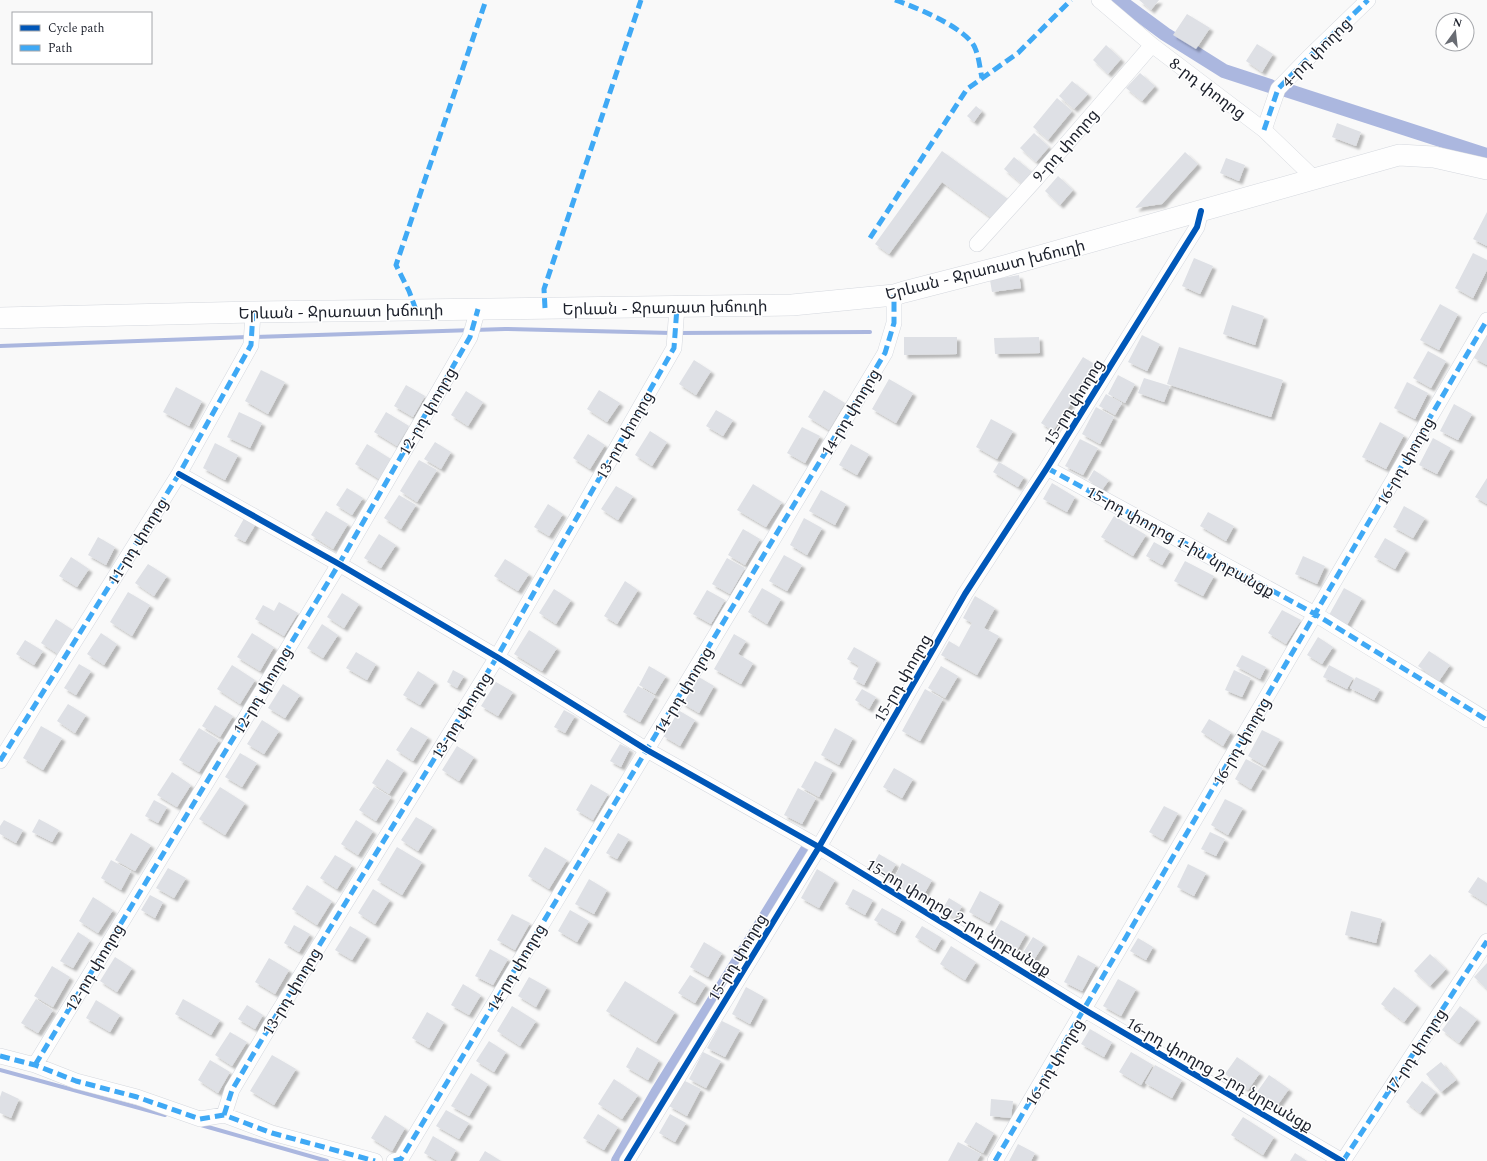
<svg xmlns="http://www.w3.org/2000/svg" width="1487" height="1161" viewBox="0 0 1487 1161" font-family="Spectral,'Noto Sans Armenian',serif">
<defs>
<filter id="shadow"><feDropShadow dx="3.5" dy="3.5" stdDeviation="1" flood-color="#0004"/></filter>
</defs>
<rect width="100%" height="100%" fill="#f9f9f9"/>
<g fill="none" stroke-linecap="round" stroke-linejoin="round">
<!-- stream -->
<path stroke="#abb7df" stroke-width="4" d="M678,333L870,332
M255,337L505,329L672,333
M0,346L248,337
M0,1070L165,1115
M201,1125L327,1161"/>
<!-- canal -->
<path stroke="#abb7df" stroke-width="14" d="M1119,0L1165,34L1224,71L1270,86
M1286,90L1487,155
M618,1161L657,1093L807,850"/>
</g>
<!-- building -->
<path fill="#dee0e5" filter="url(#shadow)" d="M1139,0H1159L1151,10Z
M1187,14L1210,28L1196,49L1173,35Z
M1257,44L1273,54L1262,72L1246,61Z
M1106,45L1121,59L1108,74L1093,60Z
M1140,73L1155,86L1142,101L1126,88Z
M1072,81L1088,94L1074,109L1059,96Z
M1057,98L1072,111L1048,140L1033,127Z
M976,106L982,111L974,122L967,116Z
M1337,123L1361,132L1356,146L1332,137Z
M1034,133L1049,147L1036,162L1020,148Z
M942,151L1008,199L993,219L942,182L889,254L875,244Z
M1185,152L1198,164L1162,204L1135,208Z
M1014,157L1032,172L1022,184L1004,169Z
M1226,158L1245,165L1239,181L1220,173Z
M1058,176L1073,190L1060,205L1045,191Z
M1487,212V246L1473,239Z
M1473,253L1487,260V270L1473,298L1455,288Z
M1194,258L1213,266L1200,294L1182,286Z
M1019,275L1021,288L992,292L990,280Z
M1440,304L1458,314L1439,350L1420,340Z
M1232,305L1264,316L1255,345L1223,334Z
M1487,333V365L1474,358Z
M1142,335L1160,344L1147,371L1128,362Z
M904,337H957V354L904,355Z
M1039,337L1040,353L995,354L994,338Z
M1179,347L1283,380L1271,417L1167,384Z
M1428,351L1446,361L1431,388L1413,378Z
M1083,357L1096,365L1053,431L1041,423Z
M694,360L711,371L696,395L679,384Z
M261,370L285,382L268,414L245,401Z
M1118,375L1135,384L1125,403L1108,394Z
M1144,378L1170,386L1164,402L1138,393Z
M889,379L913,393L896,423L872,409Z
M1407,382L1428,393L1415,419L1394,408Z
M406,385L425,396L413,417L394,406Z
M176,387L202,401L189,426L163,412Z
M599,390L620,403L607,422L587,409Z
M824,390L845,403L829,430L808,417Z
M466,391L483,402L468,426L451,415Z
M1106,394L1122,403L1115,415L1099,406Z
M1454,404L1472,414L1458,440L1440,431Z
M1096,407L1114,417L1100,444L1082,434Z
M716,410L733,420L723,436L706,426Z
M239,412L262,423L250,448L227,437Z
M386,412L409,426L397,446L374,432Z
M991,419L1013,431L997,459L976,447Z
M1380,422L1404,435L1386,469L1362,457Z
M802,427L820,436L805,463L787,453Z
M650,431L667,442L652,466L635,455Z
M588,434L605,445L590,469L573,458Z
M1433,438L1451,448L1437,474L1419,465Z
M1080,439L1098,448L1083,475L1065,466Z
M435,442L451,452L441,469L424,459Z
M215,443L238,455L225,480L203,468Z
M367,444L391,459L379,479L355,464Z
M851,444L869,454L857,475L839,465Z
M419,460L437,470L417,502L400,491Z
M999,462L1024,477L1018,487L993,472Z
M1094,470L1109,480L1102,490L1088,480Z
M1487,478V504L1475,497Z
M1052,483L1075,497L1067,512L1043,499Z
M753,484L782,502L766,527L737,510Z
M616,486L633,496L618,520L601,509Z
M347,488L363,498L352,515L336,505Z
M821,490L846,504L835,525L809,511Z
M399,495L416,505L401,529L384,518Z
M548,504L563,514L549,536L534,527Z
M1404,506L1425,518L1413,538L1393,527Z
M326,511L348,524L333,549L311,535Z
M1208,512L1234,526L1226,541L1200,526Z
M246,515L257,522L245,542L234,536Z
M1114,516L1146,535L1133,556L1101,537Z
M804,518L822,528L807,555L790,545Z
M743,529L760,539L745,565L728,555Z
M379,534L396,545L381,568L364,558Z
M98,537L115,547L106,565L88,555Z
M1385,538L1406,550L1395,569L1374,557Z
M1154,542L1170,551L1162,565L1146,556Z
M784,555L802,565L787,591L769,581Z
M1303,556L1325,566L1317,584L1295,574Z
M71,557L89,569L77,587L59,576Z
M727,558L745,568L730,594L712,584Z
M505,559L529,574L518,591L494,576Z
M1185,561L1214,576L1203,596L1174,581Z
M148,564L167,576L154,596L135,583Z
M625,581L638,590L617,624L604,616Z
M762,588L781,599L767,624L748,612Z
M1344,588L1362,598L1347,625L1329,615Z
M554,589L571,600L556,624L539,613Z
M707,590L725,600L711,624L693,614Z
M128,592L150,605L132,636L110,622Z
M342,593L359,604L344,628L327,617Z
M975,596L995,608L984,628L999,636L977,675L941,655L949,641L959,647L972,623L963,618Z
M279,602L298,613L284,636L255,619L263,605L274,611Z
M1282,610L1301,620L1286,644L1268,633Z
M56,619L73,630L58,654L41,643Z
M322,624L338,635L323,658L307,648Z
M529,630L557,648L542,671L514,654Z
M101,633L117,644L104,665L87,654Z
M252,633L274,647L260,671L237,657Z
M734,634L746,641L738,654L753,663L741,684L714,669Z
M1318,637L1333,647L1322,664L1307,655Z
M25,640L43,651L34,665L16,654Z
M854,647L877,660L864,685L853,679L859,666L847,659Z
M1429,651L1450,665L1439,681L1418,666Z
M356,652L376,664L367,680L346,668Z
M1242,655L1266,667L1260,679L1236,666Z
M79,664L91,671L76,695L64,688Z
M232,665L255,680L240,704L217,689Z
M1329,665L1353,678L1347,689L1323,677Z
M649,666L666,676L655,694L639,685Z
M941,666L958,676L945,698L928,688Z
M453,670L464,676L457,688L447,682Z
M1234,670L1251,678L1242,697L1225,690Z
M418,671L435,682L420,705L403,695Z
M697,676L714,686L699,713L682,703Z
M1356,677L1380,689L1374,700L1350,688Z
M496,682L513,692L498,716L481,706Z
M283,684L300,695L285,718L268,708Z
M638,686L655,696L640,722L623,712Z
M862,689L876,697L869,709L855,700Z
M925,689L943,699L920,741L902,731Z
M68,704L86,715L75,733L57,721Z
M215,705L233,716L220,737L202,726Z
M564,710L575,716L565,733L554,727Z
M678,710L695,720L680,746L663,736Z
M1209,719L1231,732L1223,746L1201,732Z
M262,720L279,731L264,754L247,744Z
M41,726L62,738L43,770L23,758Z
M411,727L428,737L413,761L396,750Z
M199,728L219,740L199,772L179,760Z
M835,728L853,738L839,765L821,755Z
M1262,730L1280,739L1265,766L1248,756Z
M620,744L630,749L621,767L610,761Z
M457,746L474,757L459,781L442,770Z
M240,753L257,763L242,787L225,777Z
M387,759L404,770L389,794L372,783Z
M1246,759L1263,768L1251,789L1235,779Z
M815,761L833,770L819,797L801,787Z
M894,768L913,779L902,798L883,787Z
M172,772L191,785L177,807L157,795Z
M591,784L608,794L593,820L576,810Z
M220,787L245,803L225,835L199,819Z
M374,787L391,797L376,821L359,810Z
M798,788L816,798L802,824L784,815Z
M1225,799L1243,808L1228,835L1211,825Z
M154,800L167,807L158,823L145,816Z
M1164,806L1178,813L1163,840L1149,832Z
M416,817L433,827L418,851L401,840Z
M39,819L59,830L52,842L32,832Z
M4,820L23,830L16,843L0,834V826Z
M356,820L373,831L358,855L341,844Z
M1210,832L1225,839L1216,856L1201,849Z
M131,833L151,845L135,871L115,860Z
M618,833L629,839L617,859L606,853Z
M397,847L422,862L402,895L377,880Z
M545,847L567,860L549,889L528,876Z
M879,854L896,864L886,881L869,871Z
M335,855L352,865L337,889L320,878Z
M111,860L131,871L121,890L101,878Z
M902,863L932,880L921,900L891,883Z
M1188,864L1206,873L1194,896L1177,887Z
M168,868L186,878L174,898L156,888Z
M817,869L835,880L819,908L801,898Z
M1478,877L1487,883V904L1468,892Z
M589,879L607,890L594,914L575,904Z
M307,885L332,901L317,925L292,909Z
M373,889L390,900L375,924L358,913Z
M853,889L873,900L865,915L845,904Z
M980,891L1000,902L989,923L969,912Z
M150,895L163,902L155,918L141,910Z
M93,897L113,910L98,933L79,921Z
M949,898L962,906L955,918L942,910Z
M882,908L902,919L895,933L874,920Z
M570,910L589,921L577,942L558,931Z
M1351,911L1382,919L1376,943L1345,935Z
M512,914L530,923L515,950L497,940Z
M1001,920L1026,934L1017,950L992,935Z
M294,925L310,934L299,952L284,943Z
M350,926L367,936L352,960L335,950Z
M922,926L942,938L935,950L915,937Z
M78,932L90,940L73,968L60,961Z
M1033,937L1044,944L1032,963L1021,956Z
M1138,938L1153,947L1146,960L1130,951Z
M704,942L722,953L708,977L690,967Z
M951,946L976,962L965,980L940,964Z
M490,949L508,959L493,985L475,976Z
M1430,954L1446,969L1430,986L1414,971Z
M1078,955L1096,965L1082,991L1064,982Z
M115,957L132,968L117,992L100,981Z
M269,958L289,970L275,994L255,982Z
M1487,963V989L1474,977Z
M52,966L70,977L53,1007L34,996Z
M690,975L706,985L695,1003L678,993Z
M529,977L547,987L536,1007L518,996Z
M1118,979L1136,989L1121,1016L1103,1006Z
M625,981L675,1012L656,1042L606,1011Z
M463,984L481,995L469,1015L451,1005Z
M746,987L764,997L750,1024L732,1014Z
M1394,987L1417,1005L1404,1022L1381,1004Z
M36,999L53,1010L38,1033L21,1023Z
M183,999L220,1020L211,1035L175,1014Z
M96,1000L120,1015L110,1032L86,1018Z
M247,1005L263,1015L255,1029L238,1019Z
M512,1006L536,1021L520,1046L497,1031Z
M1460,1006L1477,1019L1459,1043L1442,1030Z
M427,1012L444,1022L429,1048L412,1038Z
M722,1021L740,1030L725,1057L707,1048Z
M1090,1029L1112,1042L1104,1057L1081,1044Z
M230,1032L247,1042L232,1066L215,1055Z
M489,1041L506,1052L494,1072L476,1061Z
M637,1047L659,1060L648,1080L626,1067Z
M703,1052L721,1061L706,1088L689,1079Z
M1131,1052L1153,1065L1141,1085L1119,1072Z
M272,1055L296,1069L274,1105L250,1091Z
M1237,1057L1260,1073L1248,1090L1225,1074Z
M210,1060L230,1072L218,1093L198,1080Z
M1441,1062L1456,1080L1441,1092L1426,1074Z
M1155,1065L1182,1080L1172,1098L1145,1083Z
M471,1073L488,1084L469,1116L451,1106Z
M1269,1075L1289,1089L1277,1106L1257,1092Z
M614,1079L638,1095L622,1119L598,1104Z
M683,1080L701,1089L687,1116L669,1106Z
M1422,1081L1436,1092L1420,1113L1406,1102Z
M2,1091L19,1099L11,1118L0,1113V1097Z
M991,1099L1013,1101L1011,1118L990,1116Z
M446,1110L469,1123L459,1139L436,1126Z
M598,1114L618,1127L604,1150L583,1138Z
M670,1114L686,1123L675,1142L659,1133Z
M385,1115L405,1128L392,1151L371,1138Z
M1243,1117L1274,1137L1263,1155L1231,1135Z
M976,1122L994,1133L983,1153L964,1142Z
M433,1136L456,1150L450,1161H438L424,1153Z
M958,1142L981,1154L977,1161H948Z
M1018,1144L1035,1153L1031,1161H1009Z
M485,1151L501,1161H479Z
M1295,1153L1307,1161H1290Z"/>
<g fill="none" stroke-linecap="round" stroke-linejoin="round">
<defs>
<path id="minor" d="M1099,0L1152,45L1264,130L1315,179
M1264,130L1278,89L1308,58L1368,0
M977,244L1036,179L1152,45
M1047,468L1315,614L1487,720
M179,474L339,564L497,657L647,750L819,847L1085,1010L1342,1161
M0,761L179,474L251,345L253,312
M0,1056L35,1065L76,1081L137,1097L200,1119L224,1115L272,1133L375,1161
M35,1065L339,564L470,337L478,309
M224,1115L232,1090L277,1014L497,657L674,348L677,307
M394,1161L401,1159L885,353L894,323V295
M627,1161L819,847L965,594L1047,468L1197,227L1201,211
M995,1161L1487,320
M1343,1161L1487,941"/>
<path id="secondary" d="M0,318L253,312L792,305L894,295L904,292L1001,267L1399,155L1434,157L1487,169"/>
</defs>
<!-- minor casing -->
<use href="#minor" stroke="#d5d8de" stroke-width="16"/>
<!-- secondary casing -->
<use href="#secondary" stroke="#d5d8de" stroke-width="22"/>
<!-- minor -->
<use href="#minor" stroke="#fefefe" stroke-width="15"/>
<!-- secondary -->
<use href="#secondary" stroke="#fefefe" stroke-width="21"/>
<!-- quiet -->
<path stroke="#3fa9f5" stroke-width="5" stroke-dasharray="10 5" stroke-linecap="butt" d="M895,0C915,7 967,28 975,48C979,57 980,69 982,78
M1264,130L1278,89L1308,58L1368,0
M870,238L967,89L1018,53L1071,0
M545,308L544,289L641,0
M416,310L409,291L396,265L486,0
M1047,468L1315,614L1487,720
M0,761L179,474L251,345L253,312
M0,1056L35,1065L76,1081L137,1097L200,1119L224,1115L272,1133L375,1161
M35,1065L339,564L470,337L478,309
M224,1115L232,1090L277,1014L497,657L674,348L677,307
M394,1161L401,1159L885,353L894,323V295
M995,1161L1487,320
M1343,1161L1487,941"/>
<defs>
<path id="cycleway" d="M179,474L339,564L497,657L647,750L819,847L1085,1010L1342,1161
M627,1161L819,847L965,594L1047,468L1197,227L1201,211"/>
</defs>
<!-- cycleway casing -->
<use href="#cycleway" stroke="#fff" stroke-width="8"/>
<!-- cycleway -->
<use href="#cycleway" stroke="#0057b8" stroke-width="6"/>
</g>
<g text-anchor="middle" stroke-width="3" stroke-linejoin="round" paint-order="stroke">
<!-- street labels -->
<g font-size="16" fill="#1c202b" stroke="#fff">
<text transform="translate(1316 52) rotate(-45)" y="6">4-րդ փողոց</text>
<text transform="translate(1208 88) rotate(37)" y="6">8-րդ փողոց</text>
<text transform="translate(1065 145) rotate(-49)" y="6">9-րդ փողոց</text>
<text transform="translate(985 269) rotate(-14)" y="6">Երևան - Ջրառատ խճուղի</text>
<text transform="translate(665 307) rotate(-1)" y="6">Երևան - Ջրառատ խճուղի</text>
<text transform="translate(341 311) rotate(-1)" y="6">Երևան - Ջրառատ խճուղի</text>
<text transform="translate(1073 402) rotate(-58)" y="6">15-րդ փողոց</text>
<text transform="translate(427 411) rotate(-60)" y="6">12-րդ փողոց</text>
<text transform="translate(850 412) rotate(-59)" y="6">14-րդ փողոց</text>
<text transform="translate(624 435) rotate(-60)" y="6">13-րդ փողոց</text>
<text transform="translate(1405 461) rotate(-60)" y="6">16-րդ փողոց</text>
<text transform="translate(137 541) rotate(-58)" y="6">11-րդ փողոց</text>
<text transform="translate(1181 541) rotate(29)" y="6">15-րդ փողոց 1-ին նրբանցք</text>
<text transform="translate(902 678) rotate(-60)" y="6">15-րդ փողոց</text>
<text transform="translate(262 690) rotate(-59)" y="6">12-րդ փողոց</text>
<text transform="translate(683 690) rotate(-59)" y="6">14-րդ փողոց</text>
<text transform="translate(461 715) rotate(-58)" y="6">13-րդ փողոց</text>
<text transform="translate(1241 741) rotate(-60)" y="6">16-րդ փողոց</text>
<text transform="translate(959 917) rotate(31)" y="6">15-րդ փողոց 2-րդ նրբանցք</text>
<text transform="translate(737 957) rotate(-59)" y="6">15-րդ փողոց</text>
<text transform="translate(94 967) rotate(-59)" y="6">12-րդ փողոց</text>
<text transform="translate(516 967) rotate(-59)" y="6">14-րդ փողոց</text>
<text transform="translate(291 991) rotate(-59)" y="6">13-րդ փողոց</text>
<text transform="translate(1415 1051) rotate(-57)" y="6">17-րդ փողոց</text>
<text transform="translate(1054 1062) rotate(-59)" y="6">16-րդ փողոց</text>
<text transform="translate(1220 1074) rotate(30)" y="6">16-րդ փողոց 2-րդ նրբանցք</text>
</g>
</g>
<!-- legend -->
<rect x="12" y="12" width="140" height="52" fill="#ffffff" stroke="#a4a6aa"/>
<rect x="20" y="25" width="20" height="6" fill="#0057b8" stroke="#a4a6aa"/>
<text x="48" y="32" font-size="12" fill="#1c202b">Cycle path</text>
<rect x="20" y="45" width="20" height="6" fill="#3fa9f5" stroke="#a4a6aa"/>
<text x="48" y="52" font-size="12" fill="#1c202b">Path</text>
<!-- north arrow -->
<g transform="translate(1455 32) rotate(15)"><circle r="19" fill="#ffffff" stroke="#a4a6aa"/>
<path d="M0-3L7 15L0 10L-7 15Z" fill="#696c73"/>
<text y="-6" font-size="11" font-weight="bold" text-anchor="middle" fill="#1c202b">N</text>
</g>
</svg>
